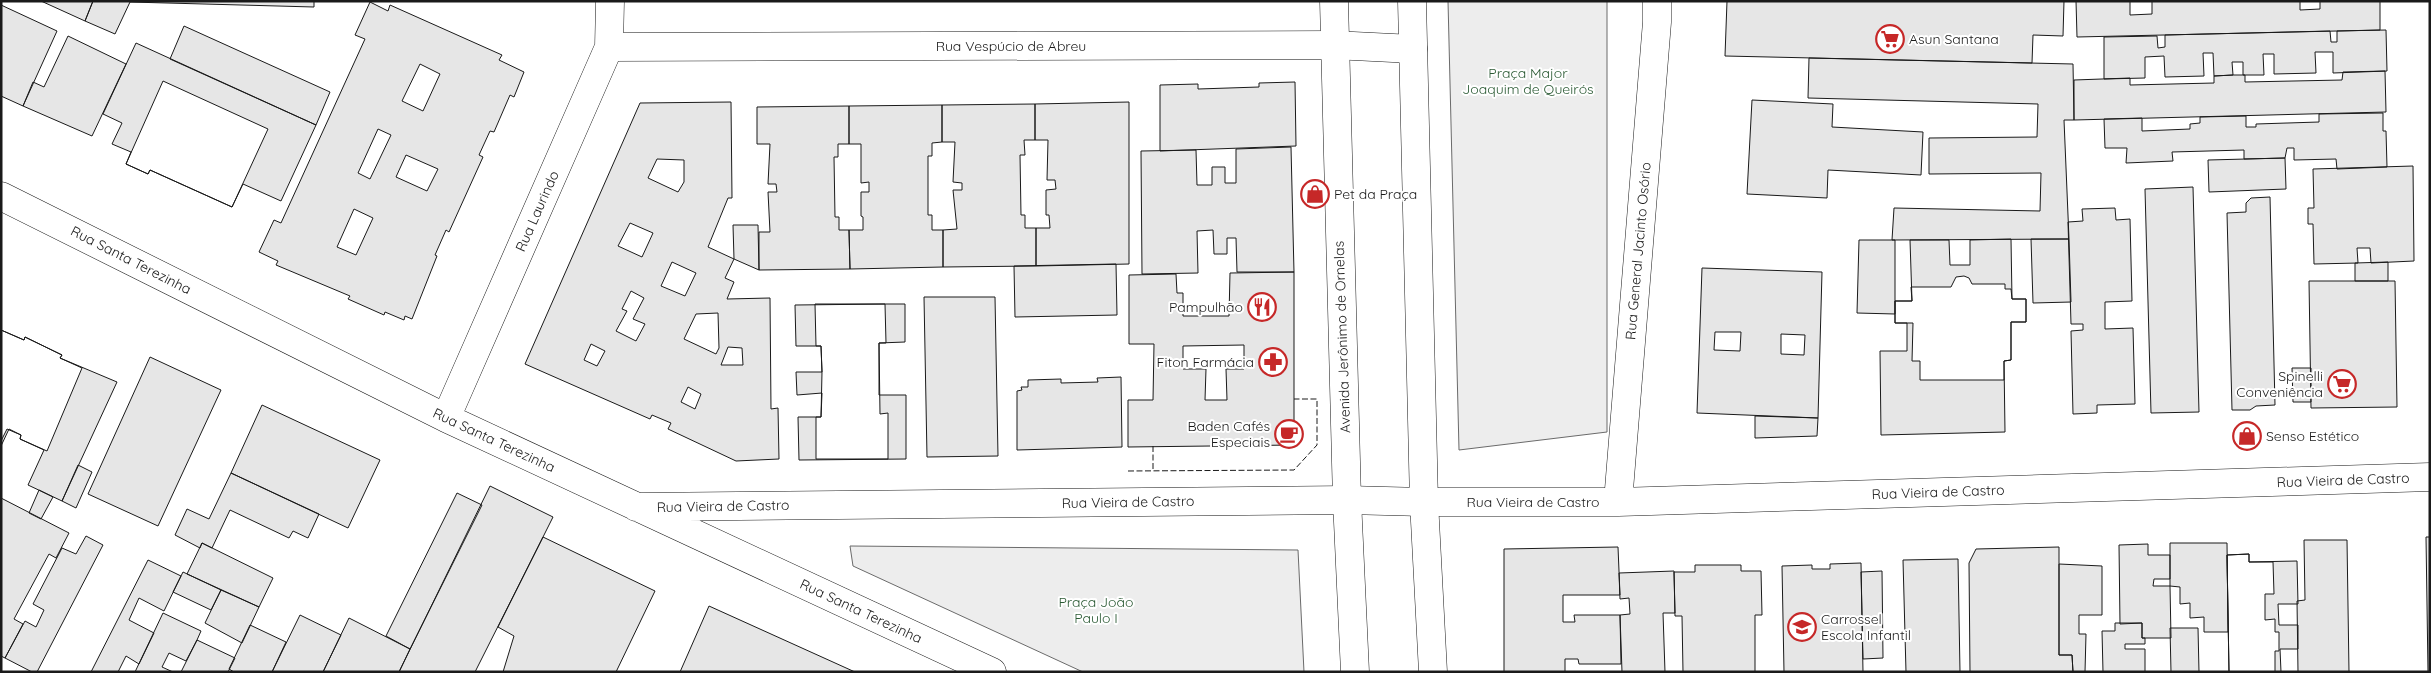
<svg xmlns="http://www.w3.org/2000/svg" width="2431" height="673" viewBox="0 0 2431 673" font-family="Quicksand,sans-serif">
<rect width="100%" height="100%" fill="#fff"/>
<!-- green -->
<path fill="#ededed" stroke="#6a6a6a" d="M1448,1H1607V432L1459,450Z
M850,546L1298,550L1304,672H1083L853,566Z"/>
<!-- building -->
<path fill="#e6e6e6" stroke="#1a1a1a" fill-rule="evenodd" d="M41,1H93L85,21Z
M93,1H314V7L130,2L115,34L85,21Z
M1727,1H2064L2063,36L2033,35L2032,63L1725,56Z
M2076,1H2130V15L2152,14V1H2300V10L2320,9V1H2380V30L2077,37Z
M370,2L388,11L390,5L502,55L499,60L524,72L514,97L510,95L494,132L490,131L479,155L483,157L449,232L446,230L435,255L437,256L412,319L405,316L404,320L385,312L384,315L348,299L350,296L276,265L278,261L259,252L274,220L281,223L365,39L355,35ZM420,64L440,74L423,111L402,101ZM378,129L391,135L370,179L358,173ZM406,155L438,169L427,191L396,177ZM354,209L373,218L356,255L337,247Z
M1,5L57,31L23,106L1,96Z
M184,26L330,92L316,125L170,59Z
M2386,30L2387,71L2333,73V52H2315L2316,73L2274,74V54H2263L2264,75H2243V62H2232L2233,75L2214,76L2213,53H2203L2204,76L2165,77L2164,56L2145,57V78L2104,79V37L2157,36L2158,48L2165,47V35L2330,31L2331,42H2337V31Z
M68,36L126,64L92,136L23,106L33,82L44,87Z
M136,43L316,125L281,201L243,184L232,207L150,170L148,174L126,164L131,152L112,144L122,123L103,114Z
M1809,58L2073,64L2074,120H2064L2069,239L1892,240L1894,208L2040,211L2041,173L1929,174V138L2037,137L2038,104L1808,98Z
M2385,71L2386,112L2074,120V80L2130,78V85L2214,83V76L2233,75H2245V82L2342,80L2343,72Z
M163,81L268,129L232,207L150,170L148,174L126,164Z
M1295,82L1296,146L1160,151V85L1198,84V89L1259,87V83Z
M1752,100L1833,104L1832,127L1923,132L1921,175L1828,170L1827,198L1747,194Z
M731,102L732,198H728L708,247L734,259L725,278L734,282L727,299L770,298L771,409L778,408L779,459L736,461L668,429L671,423L652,415L650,419L525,364L640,103ZM657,159L684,160V182L678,192L648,178ZM630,223L653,233L642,257L618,246ZM672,262L696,273L685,296L661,286ZM631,291L644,298L633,319L645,324L636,341L616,331L627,311L622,309ZM718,313L719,348L716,354L684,339L696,314ZM591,344L605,351L597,366L584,360ZM728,347L742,348L743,365H721ZM688,387L701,394L695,409L681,402Z
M1129,102V264L1036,266V228H1050L1049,215H1046V190L1056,189L1055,180H1047L1048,140H1035V104Z
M1035,104V140H1024L1025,155H1020L1021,215H1025V228H1036V266L943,267V230L957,229L953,190H962V183L953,182L955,142H942V105Z
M942,105V142L932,143V156H928V215H932V230H943V267L850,269L849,230H863V217L861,216V192H869V182L861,183V144H849V106Z
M849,106V144H838V157H834L835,217H839V230H849L850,269L759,270V232H770L768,192H777L776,184H768L770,144H757V107Z
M2383,113V131H2386L2387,167L2337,169L2336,159L2294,160V148H2287L2285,158L2244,159V150L2172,152L2173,161L2126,163L2127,148H2105L2104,119L2142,118V131L2190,129V124L2200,123V117L2246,116V127H2256V124L2319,122V114Z
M1291,147L1294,272H1237L1236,238H1227V254H1214L1213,230L1197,231L1198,273L1142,274L1141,151L1196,150L1197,185H1212V167H1225V183H1236V149Z
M2285,158L2286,189L2209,192L2208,160Z
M2413,166L2414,261L2371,263L2370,248H2357L2358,263L2314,264L2313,224H2308V208H2314L2313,169Z
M2193,187L2199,412L2151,413L2145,189Z
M2270,197L2275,405L2256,406L2250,410H2232L2227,213L2246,212V203L2251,198Z
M2115,208L2116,220L2130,219L2132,301L2105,302V329L2133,328L2135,404L2097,405V413L2073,414L2071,331L2083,330V324H2071L2068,222L2083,221L2082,209Z
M733,225H758L759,270L734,259Z
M2011,239L2012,299H2026V322H2011V360L2004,361L2005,432L1881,435L1880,351H1907V323H1895V301H1912L1910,240H1949L1950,265H1970V240Z
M2031,239H2069L2071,302L2033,303Z
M1859,240H1895V314L1857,313Z
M2388,262V281H2355V263Z
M1116,264L1117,315L1015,317L1014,266Z
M1702,268L1822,272L1818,418L1697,413ZM1715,332H1741L1740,351L1714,350ZM1781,334L1805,335L1804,355L1781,354Z
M1294,272V445L1128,447V400H1153L1154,344H1129V275L1176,274L1177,293H1183V316H1229L1230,273ZM1244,345V369H1226L1227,400H1205L1206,369H1183V346Z
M1964,276L1969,278L1972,284H2005V289H2011L2012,299H2026V322H2011V360L2004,361V380H1920V361H1912L1913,323H1895V301H1912L1911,287H1951L1956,277Z
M2309,281H2395L2397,407L2311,408Z
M924,297H995L998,456L927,457Z
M815,304H885L886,343H879L880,414L888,413V459H816V417H821L822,372L821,346H816Z
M885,304H905V342L879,343V395H906V459L799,460L798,417H821L822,393L797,395L796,372H822L821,346H796L795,305Z
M1,330L24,340L25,337L62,355L60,358L82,368L47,451L20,439L21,435L7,429L1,441Z
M1,330L24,340L25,337L62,355L60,358L117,382L62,501L28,485L44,450L20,439L21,435L9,429L1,446Z
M150,357L221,390L158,526L88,494Z
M2292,368H2311V402H2293Z
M1121,377L1122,447L1017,450V391L1022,390L1021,387H1028V380L1061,379V383L1098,382L1097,378Z
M262,405L380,460L348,528L231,473Z
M1755,416L1818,418L1817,436L1755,438Z
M78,465L92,472L76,508L62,501Z
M231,473L319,514L308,538L293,531L289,538L230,510L212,548L202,543L200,548L175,535L187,509L209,519Z
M490,486L553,517L543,537L475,672H399Z
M39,490L53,497L41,519L29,513Z
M457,493L482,505L410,649L386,636Z
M1,498L69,533L56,558L49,554L14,619L23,624L5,658L1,656Z
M86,536L103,545L37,672H32L5,658L25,621L36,627L44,610L33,604L62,548L76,554Z
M543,537L655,591L616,672H503L514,636L498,627Z
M2426,537H2430V672H2428Z
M2304,540H2347L2349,672H2298L2297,601L2305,600Z
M202,543L273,578L259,607L187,574Z
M2170,543H2227L2228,632H2204V617L2190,618V603L2180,604V587L2170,586Z
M2148,544V555H2170V579H2154L2153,586H2170L2171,638H2142V623L2120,624L2119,545Z
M1618,547L1620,595H1563V622H1575L1574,615H1620L1621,664H1579L1578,659H1565V672H1504V549Z
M2059,547V655H2072L2073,672H1970L1969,563L1976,549Z
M2249,554V562H2273L2274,594H2265V620L2275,619V632H2279V651H2275V672H2229L2227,555Z
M2249,554V562L2297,561L2298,604H2278L2279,625H2298V649H2280L2281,672H2229L2227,555Z
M1958,559L1960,672H1906L1903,560Z
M148,560L181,576L164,611L139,598L129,620L154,633L139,664L126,656L118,672H91Z
M1861,563L1863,672H1784L1782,566L1812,565V569H1830V564Z
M2059,564L2102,566V615H2079V634H2086L2085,672H2073L2072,655H2059Z
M1695,565H1741V571H1761L1762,615H1755V672H1683L1682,616H1675L1674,572H1695Z
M1674,571L1675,613H1663L1665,672H1622L1620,615L1630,614L1629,598L1620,599L1619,573Z
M1882,571L1883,658L1863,659L1861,572Z
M183,572L221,590L211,610L173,592Z
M221,590L259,607L242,643L205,623Z
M709,606L855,672H680Z
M163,613L201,631L197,640L186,661L169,653L162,667L173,672H135Z
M300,615L341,635L323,672H272Z
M349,618L410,649L399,672H323Z
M2115,623H2142V638H2145V644H2125V649H2145V672H2103L2102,631H2115Z
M250,625L286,642L272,672H234L229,669Z
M2170,628H2198L2199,672H2171Z
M197,640L235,658L228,672H181Z"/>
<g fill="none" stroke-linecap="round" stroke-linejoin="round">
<defs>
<path id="street" d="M609,47L1333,45L1413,49
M1,196L446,418L992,672
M446,418L609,47L610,1
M1618,502L1657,22V1
M636,507L1347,500L1424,502H1618L2430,477"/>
<path id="secondary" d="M1334,1L1347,500L1355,672
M1412,1L1424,502L1433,672"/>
</defs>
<!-- street casing -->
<use href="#street" stroke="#1a1a1a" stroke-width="29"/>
<!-- secondary casing -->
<use href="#secondary" stroke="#1a1a1a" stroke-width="29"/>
<!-- street -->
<use href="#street" stroke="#fff" stroke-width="28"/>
<!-- secondary -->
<use href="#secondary" stroke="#fff" stroke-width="28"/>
<!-- fence -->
<path stroke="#1a1a1a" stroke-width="1" stroke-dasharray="6 2.5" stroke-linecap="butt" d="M1153,446V471
M1128,471L1294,470L1317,445V399H1294"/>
</g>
<!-- icons -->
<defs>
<symbol id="supermarket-ring" viewBox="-11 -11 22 22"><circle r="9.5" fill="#fff" stroke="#c62828" stroke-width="1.5"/><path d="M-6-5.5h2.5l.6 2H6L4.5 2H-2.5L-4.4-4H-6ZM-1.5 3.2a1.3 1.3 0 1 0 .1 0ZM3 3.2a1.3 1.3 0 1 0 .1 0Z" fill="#c62828"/></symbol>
<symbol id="shop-ring" viewBox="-11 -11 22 22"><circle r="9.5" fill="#fff" stroke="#c62828" stroke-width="1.5"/><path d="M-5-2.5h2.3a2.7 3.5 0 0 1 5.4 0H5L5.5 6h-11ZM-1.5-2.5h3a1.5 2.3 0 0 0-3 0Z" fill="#c62828"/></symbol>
<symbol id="restaurant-ring" viewBox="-11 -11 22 22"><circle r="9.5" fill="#fff" stroke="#c62828" stroke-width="1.5"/><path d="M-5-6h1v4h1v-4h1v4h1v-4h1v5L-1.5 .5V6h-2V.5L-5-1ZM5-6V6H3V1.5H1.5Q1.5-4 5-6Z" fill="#c62828"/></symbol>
<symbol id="pharmacy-ring" viewBox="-11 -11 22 22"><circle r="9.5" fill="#fff" stroke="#c62828" stroke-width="1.5"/><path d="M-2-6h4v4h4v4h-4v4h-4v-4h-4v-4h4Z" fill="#c62828"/></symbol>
<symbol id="cafe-ring" viewBox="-11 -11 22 22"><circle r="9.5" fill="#fff" stroke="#c62828" stroke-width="1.5"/><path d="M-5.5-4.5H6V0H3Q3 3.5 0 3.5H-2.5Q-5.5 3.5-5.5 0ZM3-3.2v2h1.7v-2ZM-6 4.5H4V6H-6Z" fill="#c62828"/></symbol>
<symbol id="school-ring" viewBox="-11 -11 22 22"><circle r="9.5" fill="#fff" stroke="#c62828" stroke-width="1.5"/><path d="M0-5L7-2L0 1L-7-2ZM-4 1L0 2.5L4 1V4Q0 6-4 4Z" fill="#c62828"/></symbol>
</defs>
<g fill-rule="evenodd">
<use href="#supermarket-ring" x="1874" y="23" width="32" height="32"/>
<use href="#shop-ring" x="1299" y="178" width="32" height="32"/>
<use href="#restaurant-ring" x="1246" y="291" width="32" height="32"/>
<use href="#pharmacy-ring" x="1257" y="346" width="32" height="32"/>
<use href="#supermarket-ring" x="2326" y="368" width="32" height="32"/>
<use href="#cafe-ring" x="1273" y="418" width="32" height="32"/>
<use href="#shop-ring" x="2231" y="420" width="32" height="32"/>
<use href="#school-ring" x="1786" y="611" width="32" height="32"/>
</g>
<g text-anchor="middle" stroke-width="4" stroke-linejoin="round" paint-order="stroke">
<!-- poi labels -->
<g font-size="14" fill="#1a1a1a" stroke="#fff" text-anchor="start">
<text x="1909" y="44">Asun Santana</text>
<text x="1334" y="199">Pet da Praça</text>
<text x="1243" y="312" text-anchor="end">Pampulhão</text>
<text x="1254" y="367" text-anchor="end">Fiton Farmácia</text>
<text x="2323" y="381" text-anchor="end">Spinelli<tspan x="2323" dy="16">Conveniência</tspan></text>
<text x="1270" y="431" text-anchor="end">Baden Cafés<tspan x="1270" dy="16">Especiais</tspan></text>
<text x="2266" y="441">Senso Estético</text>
<text x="1821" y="624">Carrossel<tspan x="1821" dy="16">Escola Infantil</tspan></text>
</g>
<!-- street labels -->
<g font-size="14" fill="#1a1a1a" stroke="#fff">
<text x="1011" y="51">Rua Vespúcio de Abreu</text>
<text transform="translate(537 211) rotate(-66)" y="5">Rua Laurindo</text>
<text transform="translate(1638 251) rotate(-85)" y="5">Rua General Jacinto Osório</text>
<text transform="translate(131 260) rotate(27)" y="5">Rua Santa Terezinha</text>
<text transform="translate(1342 337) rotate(-92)" y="5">Avenida Jerônimo de Ornelas</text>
<text transform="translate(494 440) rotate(25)" y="5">Rua Santa Terezinha</text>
<text transform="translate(2343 480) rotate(-2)" y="5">Rua Vieira de Castro</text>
<text transform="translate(1938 492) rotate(-2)" y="5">Rua Vieira de Castro</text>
<text transform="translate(1128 502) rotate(-1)" y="5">Rua Vieira de Castro</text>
<text x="1533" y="507">Rua Vieira de Castro</text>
<text transform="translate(723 506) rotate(-1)" y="5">Rua Vieira de Castro</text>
<text transform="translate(861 611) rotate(25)" y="5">Rua Santa Terezinha</text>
</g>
<!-- park labels -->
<g font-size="14" fill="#2b5a34" stroke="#fff">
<text x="1528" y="78">Praça Major<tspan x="1528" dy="16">Joaquim de Queirós</tspan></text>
<text x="1096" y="607">Praça João<tspan x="1096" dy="16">Paulo I</tspan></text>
</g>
</g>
<!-- border -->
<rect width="2431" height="673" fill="none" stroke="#1a1a1a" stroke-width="5"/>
</svg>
